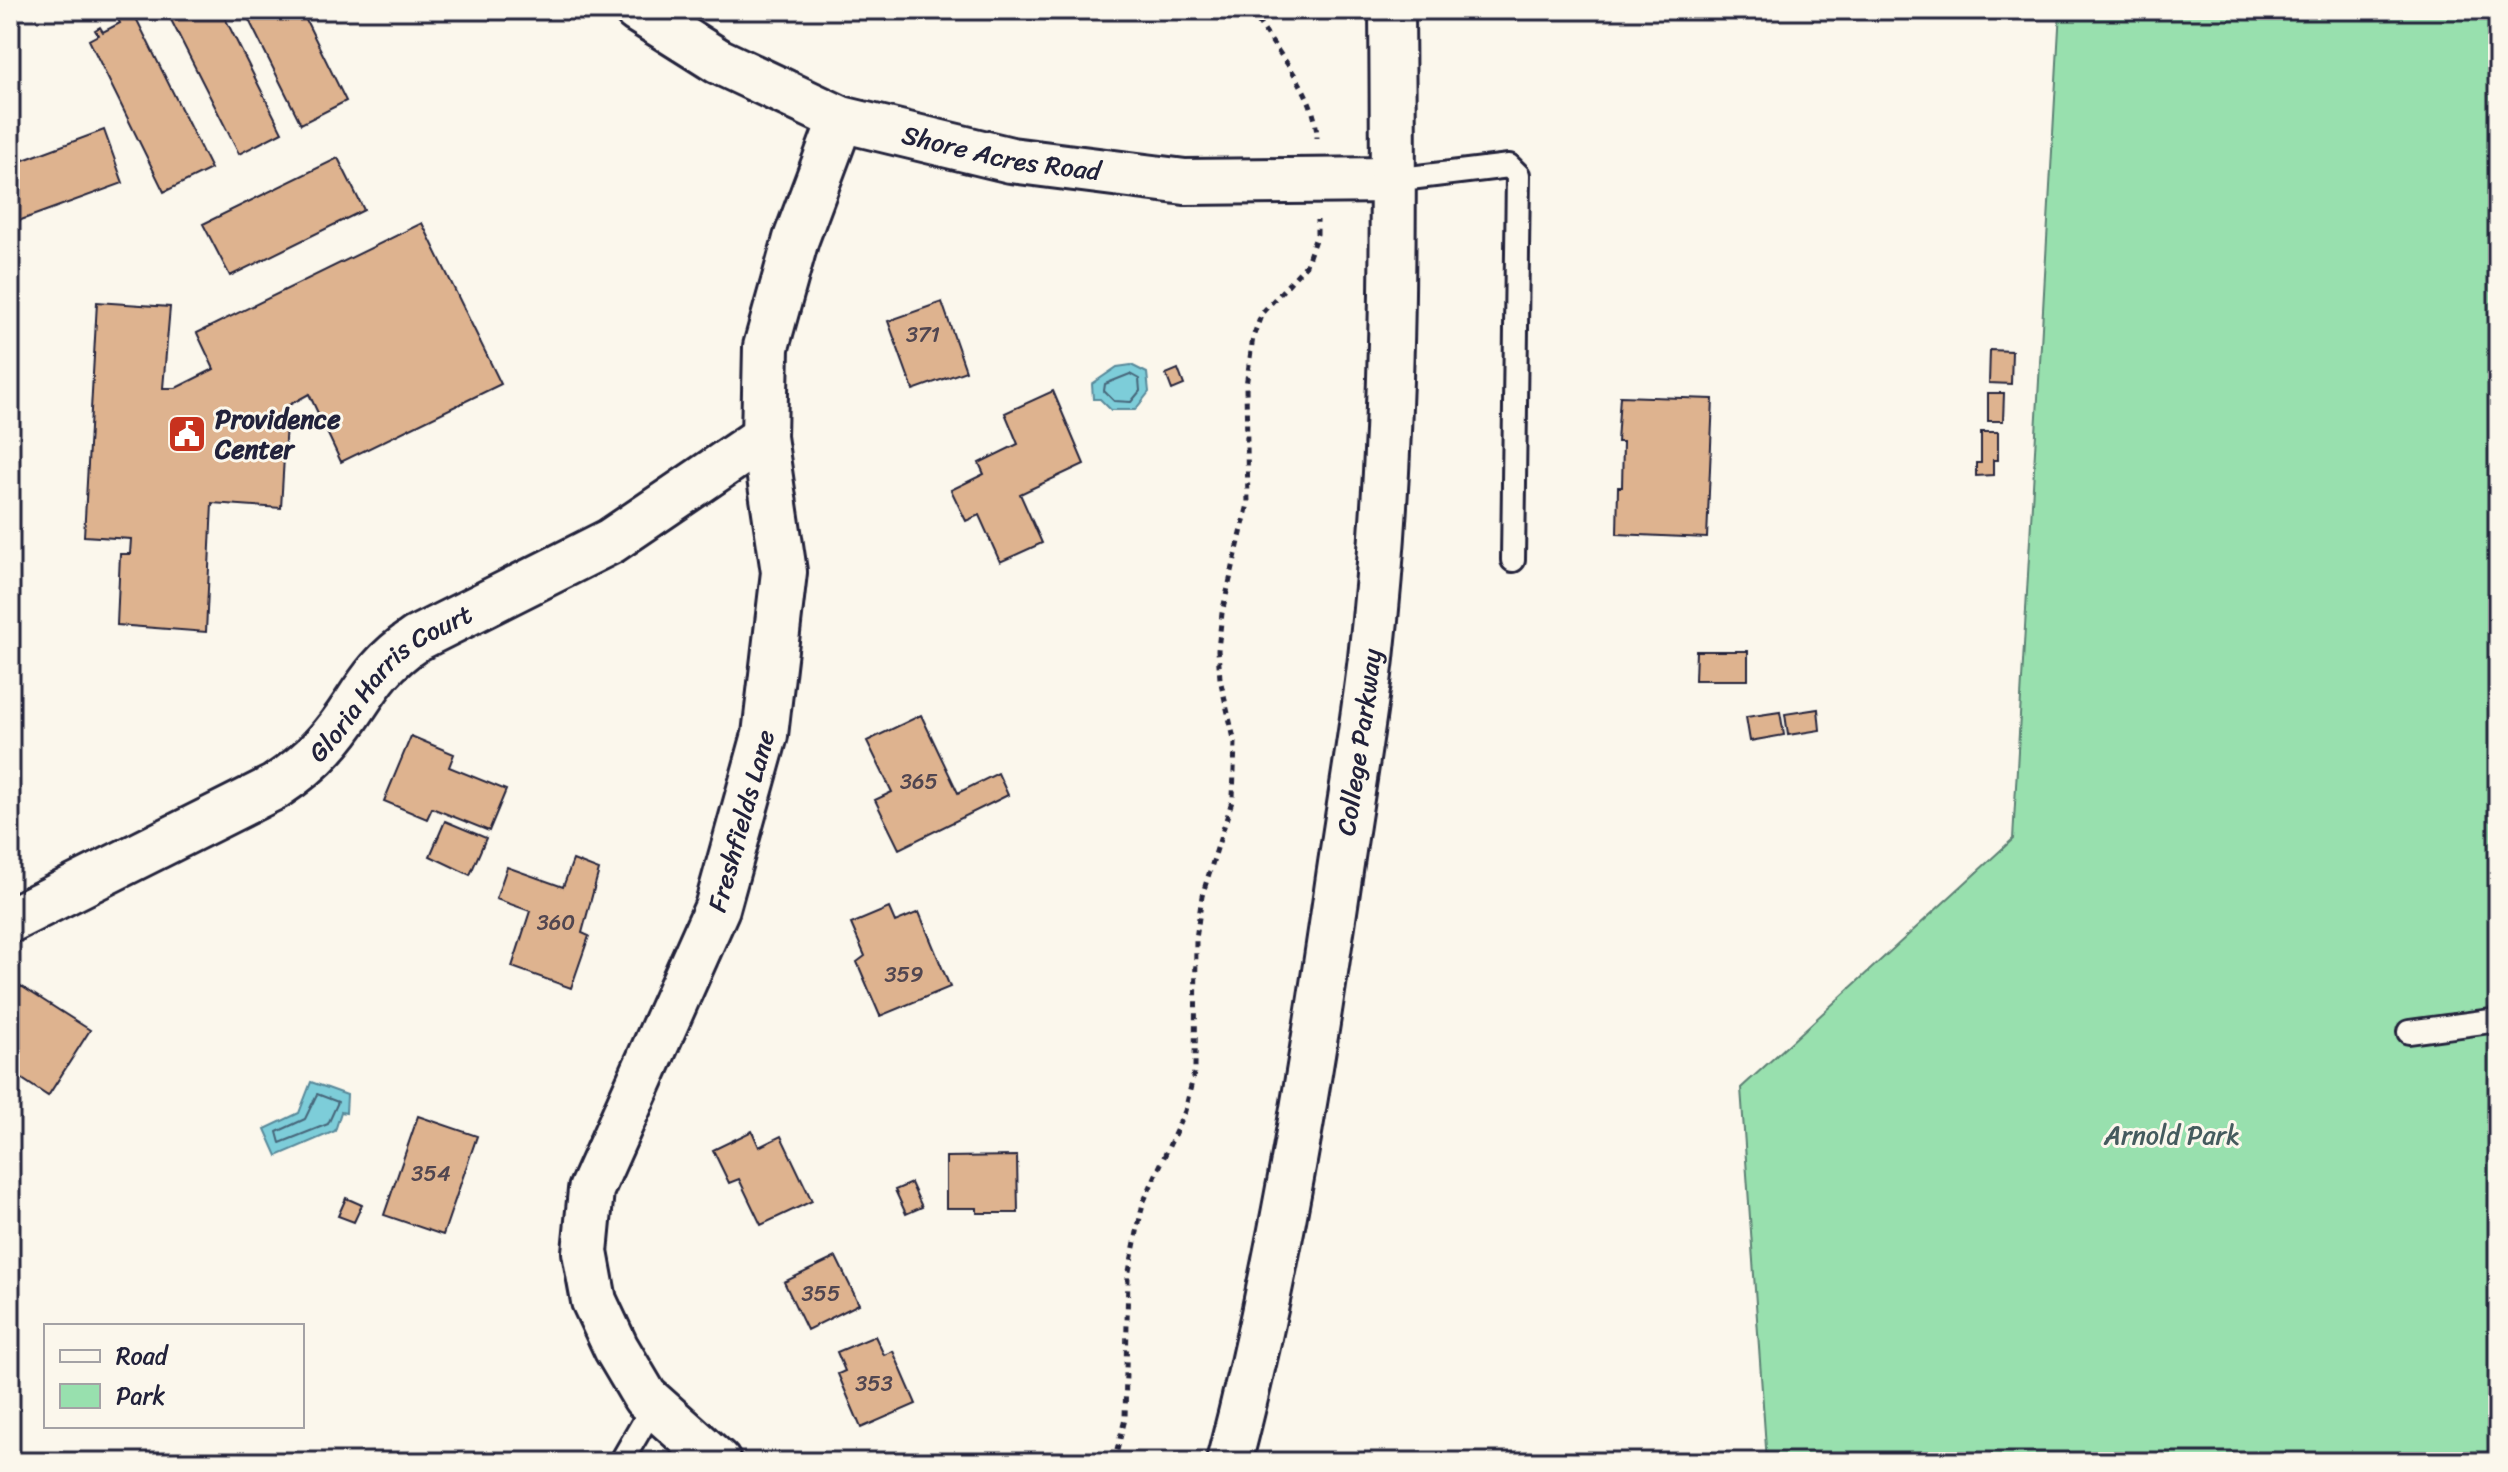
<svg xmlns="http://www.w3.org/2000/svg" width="2508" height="1472" viewBox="0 0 2508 1472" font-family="Sriracha,sans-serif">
<rect width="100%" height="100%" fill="#fbf7ec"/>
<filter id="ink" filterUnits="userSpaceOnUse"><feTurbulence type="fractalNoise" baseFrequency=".0125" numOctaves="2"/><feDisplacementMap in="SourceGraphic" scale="16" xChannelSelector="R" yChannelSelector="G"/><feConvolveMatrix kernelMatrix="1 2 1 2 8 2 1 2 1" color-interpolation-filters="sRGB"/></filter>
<g filter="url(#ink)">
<!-- green -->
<path fill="#98e0ae" stroke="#5d8174" stroke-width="2" d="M2060,10H2498V1462H1767L1741,1088L2013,839Z"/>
<!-- water -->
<path fill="#7dcdd9" stroke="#59899a" stroke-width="2" d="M1131,365L1147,373L1149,392L1135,410H1111L1100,399H1093L1092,384L1117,367Z
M311,1082L347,1095L346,1113L341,1112L335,1131L277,1156L265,1129L299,1113Z"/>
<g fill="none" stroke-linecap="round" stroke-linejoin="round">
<!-- shore -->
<path stroke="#46667a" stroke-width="2" d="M1130,374L1139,379L1140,391L1131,402L1114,401L1104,391L1105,384Z
M317,1094L338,1102L328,1124L280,1143L277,1132L305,1119Z"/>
</g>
<!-- building -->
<path fill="#deb38f" stroke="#22223b" stroke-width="2" d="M166,10H221L282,132L239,154Z
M244,10H301L346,101L301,124Z
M124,13L126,18L134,14L211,169L164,192L89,40L98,35L95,30L100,27L103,32L120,23L117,17Z
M104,130L123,183L10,224V165Z
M338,158L364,210L230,276L203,224Z
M422,223L501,384L341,462L309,394L287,406L281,508L212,503L206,632L117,625L120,554H130L131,539L84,536L97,302L170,307L163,388H176L214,369L197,333Z
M942,302L966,371L913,390L888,321Z
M1990,350L2012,351L2011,384L1989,383Z
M1178,369L1184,385L1172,390L1166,374Z
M1053,391L1084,464L1020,494L1042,543L1000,562L979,515L966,521L951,490L984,474L979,463L1018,444L1005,413Z
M1988,393H2004L2003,421H1988Z
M1620,396L1713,399L1707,538L1617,534L1618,487H1622L1623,442H1617Z
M1981,432H1998V460H1993V475L1976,476V463H1981Z
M1696,651H1748V680H1695Z
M1818,709L1820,730L1788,735L1785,714Z
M1780,712L1784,735L1750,741L1746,717Z
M921,715L958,793L998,773L1008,795L899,849L875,800L892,792L867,741Z
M411,736L454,754L449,767L506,790L489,831L432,808L427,819L384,801Z
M445,821L486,838L470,875L430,856Z
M573,860L599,870L582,933L589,936L571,988L512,967L530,911L496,899L507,867L563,887Z
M889,908L895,922L919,912L950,987L880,1016L857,962L865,956L851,924Z
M21,986L90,1030L48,1096L10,1071V1002Z
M418,1116L477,1136L443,1235L384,1215Z
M752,1131L759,1147L781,1136L812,1201L761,1225L739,1179L729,1183L713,1150Z
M1017,1156L1018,1213H977V1208H946V1157Z
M911,1183L922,1207L906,1214L895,1190Z
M346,1198L362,1205L354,1222L338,1216Z
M836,1257L859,1304L807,1330L784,1282Z
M875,1336L884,1355L893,1351L916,1404L861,1428L838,1374L845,1371L837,1352Z"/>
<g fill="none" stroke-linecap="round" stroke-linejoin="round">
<defs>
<path id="service" d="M1393,180L1509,166L1518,175L1513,560
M2409,1032L2498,1020
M621,1462L654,1405"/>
<g id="minor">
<path id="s1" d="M637,10L718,61L841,119L1011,160L1185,182L1393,180"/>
<path id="s2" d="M10,920L275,787C293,775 309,763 323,747C361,707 364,674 416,639L611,541L764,437"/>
<path id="s3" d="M718,1462L645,1397L616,1348L594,1301L585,1252L591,1190L717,908L765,735L784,572L764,437L766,347L796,239L841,119"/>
</g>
<g id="secondary">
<path id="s4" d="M1229,1462C1278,1274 1309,1083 1337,891C1348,813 1362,735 1371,658C1395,443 1394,225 1392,10"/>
</g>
</defs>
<!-- service casing -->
<use href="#service" stroke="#22223b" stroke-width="28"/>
<!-- minor casing -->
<use href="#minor" stroke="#22223b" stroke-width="50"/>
<!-- secondary casing -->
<use href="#secondary" stroke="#22223b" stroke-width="50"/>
<!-- path -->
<path stroke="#22223b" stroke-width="5" stroke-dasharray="6 6" stroke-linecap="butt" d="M1252,10C1274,53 1316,88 1317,138
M1114,1462L1125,1419L1128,1276L1143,1203L1185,1111L1195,1069L1196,939L1202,896L1233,798L1235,743L1220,679L1218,650L1222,613L1248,504L1246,386L1253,337L1262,313L1306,265L1317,234V220"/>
<!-- service -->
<use href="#service" stroke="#fbf7ec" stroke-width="22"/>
<!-- minor -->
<use href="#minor" stroke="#fbf7ec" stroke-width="44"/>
<!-- secondary -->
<use href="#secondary" stroke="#fbf7ec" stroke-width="44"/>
</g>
</g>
<!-- icons -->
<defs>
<symbol id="civic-square" viewBox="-11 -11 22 22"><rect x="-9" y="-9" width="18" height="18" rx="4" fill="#c8321e" stroke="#fbf7ec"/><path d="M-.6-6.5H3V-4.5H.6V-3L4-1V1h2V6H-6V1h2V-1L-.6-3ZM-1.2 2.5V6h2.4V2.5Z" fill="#fff"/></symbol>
</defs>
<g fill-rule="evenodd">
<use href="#civic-square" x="165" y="412" width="44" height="44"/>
</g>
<g text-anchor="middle" stroke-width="6" stroke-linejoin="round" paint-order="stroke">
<!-- number labels -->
<g font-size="22" fill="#514650">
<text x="923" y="342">371</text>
<text x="919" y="789">365</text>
<text x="556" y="930">360</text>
<text x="904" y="982">359</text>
<text x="431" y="1181">354</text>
<text x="821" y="1301">355</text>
<text x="874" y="1391">353</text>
</g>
<!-- street labels -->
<g font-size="26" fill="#22223b" stroke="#fbf7ec">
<text dy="9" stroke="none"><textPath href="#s1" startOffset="396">Shore Acres Road</textPath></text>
<text dy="9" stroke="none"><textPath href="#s2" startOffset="454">Gloria Harris Court</textPath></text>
<text dy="9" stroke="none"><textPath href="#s4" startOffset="732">College Parkway</textPath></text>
<text dy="9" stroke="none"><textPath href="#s3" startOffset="718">Freshfields Lane</textPath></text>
</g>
<!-- poi labels -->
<g font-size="26" font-weight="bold" fill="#22223b" stroke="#fbf7ec" text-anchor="start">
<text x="215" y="428">Providence<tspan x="215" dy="30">Center</tspan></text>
</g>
<!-- park labels -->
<g font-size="26" fill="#455b5e" stroke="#fbf7ec">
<text x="2172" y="1144">Arnold Park</text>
</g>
</g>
<!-- margin -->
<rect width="2508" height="1472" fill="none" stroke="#fbf7ec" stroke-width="40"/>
<rect x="20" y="20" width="2468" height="1432" fill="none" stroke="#22223b" stroke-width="3" filter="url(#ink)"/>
<!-- legend -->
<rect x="44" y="1324" width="260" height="104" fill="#fbf7ec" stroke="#a4a2a5" stroke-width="2"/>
<rect x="60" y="1350" width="40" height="12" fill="#fbf7ec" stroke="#a4a2a5" stroke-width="2"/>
<text x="116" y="1364" font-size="24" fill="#22223b">Road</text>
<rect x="60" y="1384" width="40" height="24" fill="#98e0ae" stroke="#a4a2a5" stroke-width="2"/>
<text x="116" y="1404" font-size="24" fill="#22223b">Park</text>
</svg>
